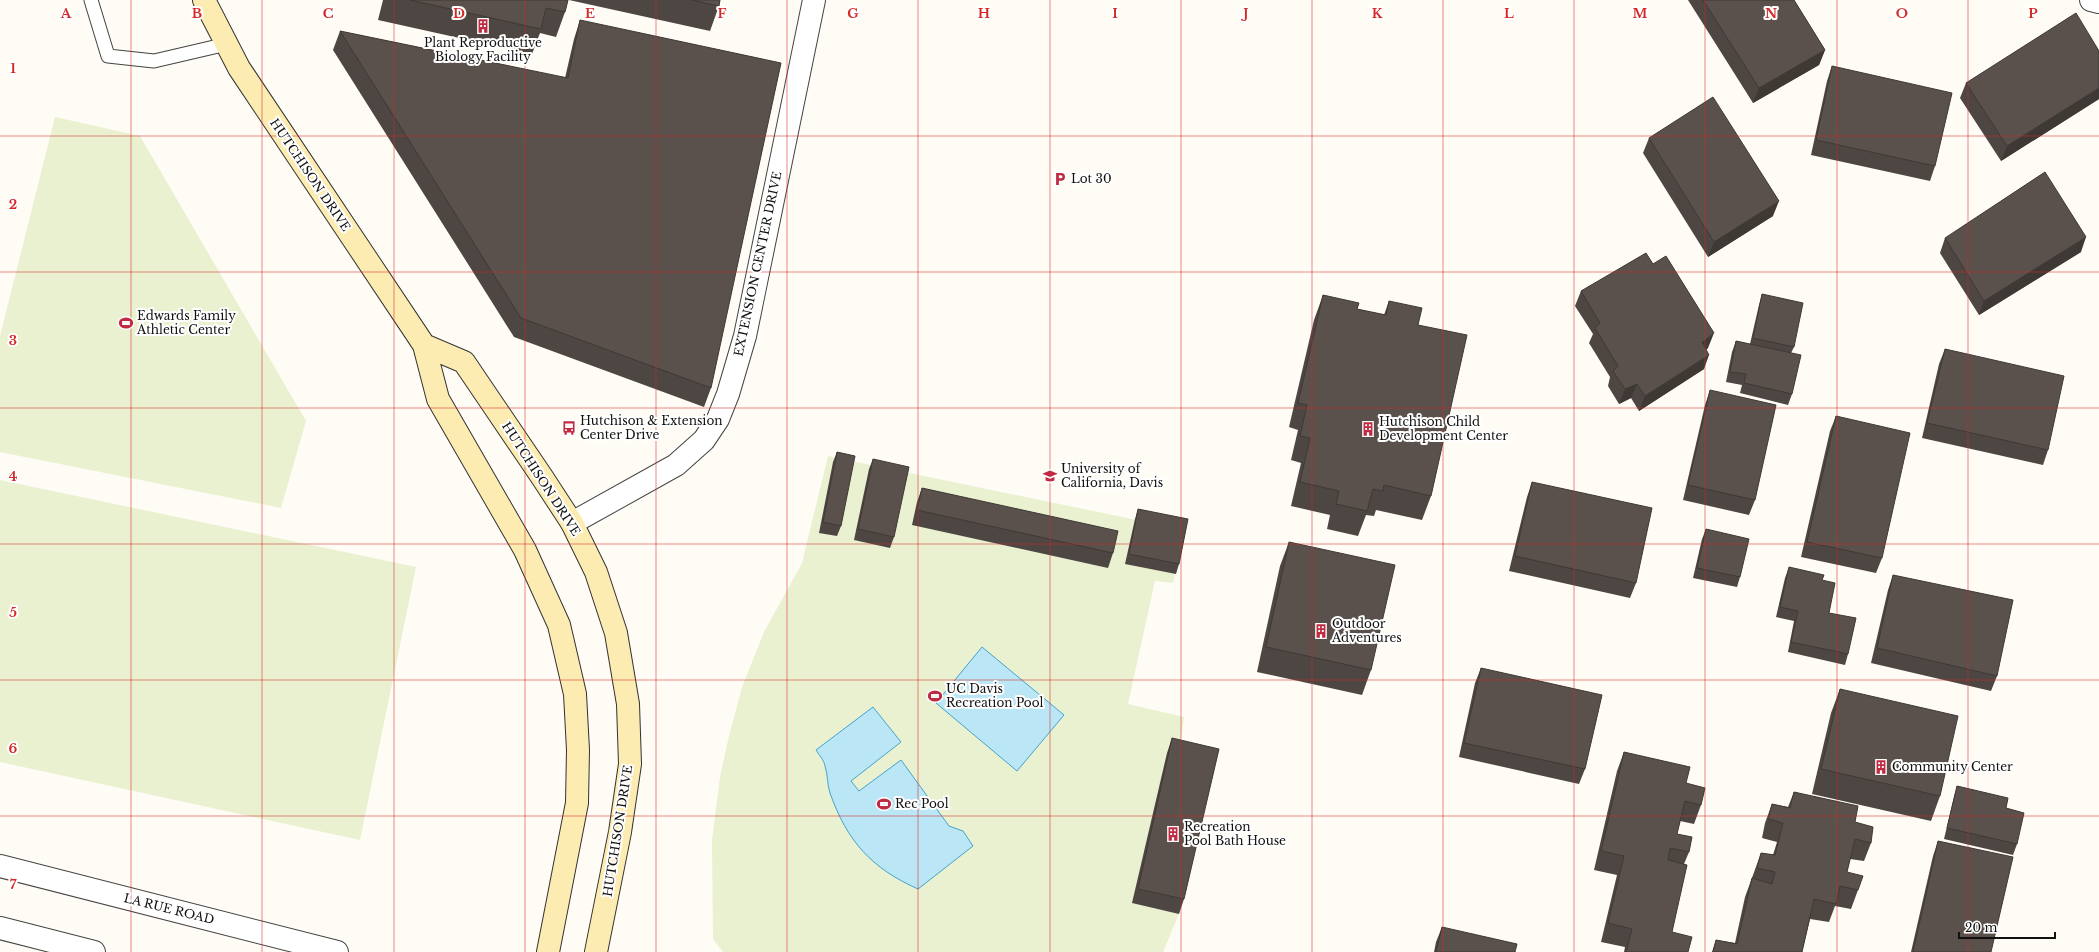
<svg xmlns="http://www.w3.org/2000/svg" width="2099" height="952" viewBox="0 0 2099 952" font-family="'Libre Baskerville',serif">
<rect width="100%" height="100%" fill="#fffcf5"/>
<!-- pitch -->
<path fill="#e9f1d0" d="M55,117L140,136L306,421L281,508L0,452V336Z
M828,456L1185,530L1173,583L1155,581L1128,704L1184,717L1179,754L1213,764L1179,914L1163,952H723L713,939L712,840L720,777L728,740L742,687L764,632L802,563Z
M0,480L416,567L360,840L0,762Z"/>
<!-- water -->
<path fill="#bbe6f5" stroke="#43a3cb" d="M982,647L1064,715L1017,771L936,703Z
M873,707L901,742L851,781L859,791L901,760L949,826L963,831L973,846L918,889C871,868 847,841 830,793C827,784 828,775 825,766C824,760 819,755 816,750Z"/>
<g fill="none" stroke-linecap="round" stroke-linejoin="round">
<defs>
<path id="service" d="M91,0L108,56L154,61L227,44"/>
<path id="minor" d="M2091,0L2099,2
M572,523L676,465L704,440L718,419L728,394L745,336L814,0"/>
<path id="tertiary" d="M0,866L337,952
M0,928L94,952"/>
<path id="secondary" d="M204,0L239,68L424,345L438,399L525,550L559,625L575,694L578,750L577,803L548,952
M424,345L464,362L542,477L572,523L596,572L616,633L628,704L630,764L620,832L596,952"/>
</defs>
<!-- service casing -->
<use href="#service" stroke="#444" stroke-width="15"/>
<!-- minor casing -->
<use href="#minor" stroke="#444" stroke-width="24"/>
<!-- tertiary casing -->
<use href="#tertiary" stroke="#444" stroke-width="24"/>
<!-- secondary casing -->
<use href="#secondary" stroke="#333" stroke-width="24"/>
<!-- service -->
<use href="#service" stroke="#fff" stroke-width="13"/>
<!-- minor -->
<use href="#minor" stroke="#fff" stroke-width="22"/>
<!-- tertiary -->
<use href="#tertiary" stroke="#fff" stroke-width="22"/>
<!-- secondary -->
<use href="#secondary" stroke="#fdecb2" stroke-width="22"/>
</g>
<!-- wall -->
<path fill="#4d4642" d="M383,0H568L565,12L556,37L540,33L532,54L378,20Z
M569,0H720L719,6L710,31Z
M1688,0H1794L1825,50L1819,65L1753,103Z
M580,20L711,388L704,407L514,337L333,50L340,31L565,78L574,39Z
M2099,51V99L2001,161L1960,98L1966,83Z
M1832,66L1935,166L1930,181L1811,155L1827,81Z
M1649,138L1773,216L1708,257L1643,153Z
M1945,238L2081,252L1979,315L1940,253Z
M1581,291L1708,348L1706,350L1704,369L1639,411L1631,398L1619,404L1608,386L1610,377L1589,343L1593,334L1575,306Z
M1762,294L1794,347L1791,353L1792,394L1788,405L1740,393L1742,385L1726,382L1732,352L1736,341L1750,344L1759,305Z
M1323,295L1357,309L1384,315L1389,301L1418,325L1431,496L1422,520L1376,510L1374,516L1366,515L1358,536L1327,529L1330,515L1291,506L1301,463L1291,460L1298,430L1289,427L1314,320Z
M1945,349L2048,450L2043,465L1922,438L1939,364Z
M1710,390L1755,500L1749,515L1683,500L1705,405Z
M1836,416L1882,558L1876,573L1801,557L1830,431Z
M837,452L841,526L837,536L819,533L833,462Z
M873,459L894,537L890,548L854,540L869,469Z
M1532,482L1636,583L1630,598L1509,571L1527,497Z
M922,488L1113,553L1108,568L912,525L917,502Z
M1138,509L1179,564L1176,574L1125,564L1135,519Z
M1706,529L1740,577L1737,587L1693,578L1702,539Z
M1289,542L1371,670L1362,695L1257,672L1280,566Z
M1789,567L1822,580L1829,613L1848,654L1845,665L1788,652L1794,621L1776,617L1785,578Z
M1893,575L1997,676L1991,691L1871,663L1888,590Z
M1481,668L1585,769L1579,784L1459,757L1475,683Z
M1840,689L1940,796L1931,821L1812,794L1831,713Z
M1172,738L1184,899L1179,914L1132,903L1167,753Z
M1624,752L1686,783L1701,805L1694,824L1680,821L1677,834L1689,852L1684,864L1672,932L1688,952H1624L1625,947L1601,942L1617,875L1594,870L1617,771Z
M1957,786L2006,808L2017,844L2013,855L1944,839L1954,797Z
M1794,792L1855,822L1871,843L1864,861L1850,859L1847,872L1858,890L1851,909L1835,906L1829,922L1810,919L1802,952H1712L1716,940L1735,943L1745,897L1761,853L1773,855L1777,842L1762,838L1765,823L1772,804L1788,807Z
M1938,841L1991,952H1911L1933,856Z
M1442,927L1515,952H1434L1436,942Z"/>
<!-- shaded-wall -->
<path fill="#3f3936" d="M1825,50L1819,65L1753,103L1759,88Z
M2099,88V99L2001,161L2007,146Z
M1779,201L1773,216L1708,257L1714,242Z
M2086,237L2081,252L1979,315L1984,301Z
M1714,333L1708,348L1696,357L1702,342Z
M1709,355L1704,369L1639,411L1645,396Z
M1637,384L1631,398L1619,404L1625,389Z"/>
<!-- building -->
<path fill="#5a514d" stroke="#3f3936" d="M410,0H568L565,12L546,8L541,29Z
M692,0H720L719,6Z
M1703,0H1794L1825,50L1759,88Z
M2076,13L2099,51V88L2007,146L1966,83Z
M580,20L781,63L711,388L521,318L340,31L568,78Z
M1832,66L1952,93L1935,166L1816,140Z
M1713,97L1779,201L1714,242L1649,138Z
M2045,172L2086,237L1984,301L1945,238Z
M1646,253L1653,264L1666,256L1714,333L1702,342L1709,355L1645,396L1637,384L1625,389L1613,371L1618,366L1595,328L1600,323L1581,291Z
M1762,294L1803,303L1794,347L1753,338Z
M1323,295L1359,303L1357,309L1386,315L1389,301L1422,308L1418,325L1467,335L1431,496L1384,485L1383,491L1373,489L1367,511L1336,504L1339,491L1300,482L1310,438L1300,436L1307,405L1298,403Z
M1736,341L1801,355L1792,394L1744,383L1746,374L1730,372Z
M1945,349L2064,376L2048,450L1927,423Z
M1710,390L1776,405L1755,500L1688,485Z
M1836,416L1910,433L1882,558L1807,542Z
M837,452L855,456L841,526L823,522Z
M873,459L909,467L894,537L858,529Z
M1532,482L1652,508L1636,583L1515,556Z
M922,488L1118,531L1113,553L917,510Z
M1138,509L1188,519L1179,564L1129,554Z
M1706,529L1749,539L1740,577L1697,568Z
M1289,542L1395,565L1371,670L1266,647Z
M1789,567L1824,575L1822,580L1835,583L1829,613L1856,618L1848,654L1791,642L1798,611L1780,607Z
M1893,575L2013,600L1997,676L1877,648Z
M1481,668L1602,695L1585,769L1464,743Z
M1840,689L1958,716L1940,796L1821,769Z
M1172,738L1219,749L1184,899L1138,889Z
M1624,752L1690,767L1686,783L1705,788L1701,805L1685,801L1677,834L1692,837L1689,852L1670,848L1668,860L1687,865L1672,932L1692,937L1688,952H1626L1632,929L1608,923L1624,856L1601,851Z
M1957,786L2008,798L2006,808L2024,813L2017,844L1947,828Z
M1794,792L1858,806L1855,822L1873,827L1871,843L1855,839L1847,872L1863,876L1858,890L1840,886L1836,904L1814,899L1802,952H1713L1716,940L1737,944L1752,878L1772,884L1775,872L1757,868L1761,853L1775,855L1783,823L1768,819L1772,804L1790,808Z
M1938,841L2013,857L1991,952H1913Z
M1442,927L1517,944L1515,952H1436Z"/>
<!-- grid -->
<path fill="none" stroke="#d62828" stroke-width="1" stroke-opacity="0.55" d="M131,0V952M262,0V952M394,0V952M525,0V952M656,0V952M787,0V952M918,0V952M1050,0V952M1181,0V952M1312,0V952M1443,0V952M1574,0V952M1705,0V952M1837,0V952M1968,0V952M0,136H2099M0,272H2099M0,408H2099M0,544H2099M0,680H2099M0,816H2099"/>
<!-- icons -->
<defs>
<symbol id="building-bare" viewBox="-9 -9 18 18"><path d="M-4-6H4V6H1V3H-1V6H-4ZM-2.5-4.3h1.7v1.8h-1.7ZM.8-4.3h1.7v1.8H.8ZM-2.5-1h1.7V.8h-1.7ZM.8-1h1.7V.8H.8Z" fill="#bf2b42" stroke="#fff" stroke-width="2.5" paint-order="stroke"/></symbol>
<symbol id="parking-bare" viewBox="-9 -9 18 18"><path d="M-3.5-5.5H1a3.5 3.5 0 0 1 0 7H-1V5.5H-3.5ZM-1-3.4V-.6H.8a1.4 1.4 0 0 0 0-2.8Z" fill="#bf2b42" stroke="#fff" stroke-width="2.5" paint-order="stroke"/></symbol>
<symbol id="stadium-bare" viewBox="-9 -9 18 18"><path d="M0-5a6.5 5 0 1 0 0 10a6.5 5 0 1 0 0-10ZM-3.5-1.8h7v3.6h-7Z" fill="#bf2b42" stroke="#fff" stroke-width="2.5" paint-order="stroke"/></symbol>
<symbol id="bus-bare" viewBox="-9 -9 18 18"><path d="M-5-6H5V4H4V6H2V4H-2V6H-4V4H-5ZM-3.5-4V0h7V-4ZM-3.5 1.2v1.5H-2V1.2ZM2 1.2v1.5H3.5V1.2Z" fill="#bf2b42" stroke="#fff" stroke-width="2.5" paint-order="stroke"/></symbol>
<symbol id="university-bare" viewBox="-9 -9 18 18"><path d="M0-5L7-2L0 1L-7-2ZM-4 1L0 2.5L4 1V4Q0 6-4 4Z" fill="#bf2b42" stroke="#fff" stroke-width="2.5" paint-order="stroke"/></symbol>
</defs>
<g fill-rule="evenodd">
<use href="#building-bare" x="473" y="16" width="20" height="20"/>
<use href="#parking-bare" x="1050" y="169" width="20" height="20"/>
<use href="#stadium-bare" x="116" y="313" width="20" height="20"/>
<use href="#bus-bare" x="559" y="418" width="20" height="20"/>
<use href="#building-bare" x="1358" y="419" width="20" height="20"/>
<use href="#university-bare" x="1040" y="466" width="20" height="20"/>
<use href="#building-bare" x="1311" y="621" width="20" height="20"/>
<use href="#stadium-bare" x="925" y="686" width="20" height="20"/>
<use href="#building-bare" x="1871" y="757" width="20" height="20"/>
<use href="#stadium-bare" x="874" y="794" width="20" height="20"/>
<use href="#building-bare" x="1163" y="824" width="20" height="20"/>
</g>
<g text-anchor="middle" stroke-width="4" stroke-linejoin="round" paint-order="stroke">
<!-- poi labels -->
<g font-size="12" fill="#111" stroke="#fff" text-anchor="start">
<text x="483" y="47" text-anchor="middle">Plant Reproductive<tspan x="483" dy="14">Biology Facility</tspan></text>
<text x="1071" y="183">Lot 30</text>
<text x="137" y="320">Edwards Family<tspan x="137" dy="14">Athletic Center</tspan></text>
<text x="580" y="425">Hutchison &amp; Extension<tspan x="580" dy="14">Center Drive</tspan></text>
<text x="1379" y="426">Hutchison Child<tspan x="1379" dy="14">Development Center</tspan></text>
<text x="1061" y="473">University of<tspan x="1061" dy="14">California, Davis</tspan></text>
<text x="1332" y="628">Outdoor<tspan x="1332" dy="14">Adventures</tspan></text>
<text x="946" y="693">UC Davis<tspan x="946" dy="14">Recreation Pool</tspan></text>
<text x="1892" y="771">Community Center</text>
<text x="895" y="808">Rec Pool</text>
<text x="1184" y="831">Recreation<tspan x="1184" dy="14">Pool Bath House</tspan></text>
</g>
<!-- street labels -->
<g font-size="12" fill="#111" stroke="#fff">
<text transform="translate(310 175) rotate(56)" y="4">HUTCHISON DRIVE</text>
<text transform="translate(758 264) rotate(-78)" y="4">EXTENSION CENTER DRIVE</text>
<text transform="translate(541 479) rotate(57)" y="4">HUTCHISON DRIVE</text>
<text transform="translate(618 831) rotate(-81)" y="4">HUTCHISON DRIVE</text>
<text transform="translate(169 909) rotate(14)" y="4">LA RUE ROAD</text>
</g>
</g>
<g font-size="13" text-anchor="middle" font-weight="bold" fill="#d62828" stroke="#fff" stroke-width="4" stroke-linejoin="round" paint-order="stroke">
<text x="66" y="18">A</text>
<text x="197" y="18">B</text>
<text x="328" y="18">C</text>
<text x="459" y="18">D</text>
<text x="590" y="18">E</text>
<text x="722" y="18">F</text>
<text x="853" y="18">G</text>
<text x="984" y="18">H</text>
<text x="1115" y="18">I</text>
<text x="1246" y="18">J</text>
<text x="1377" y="18">K</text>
<text x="1509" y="18">L</text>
<text x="1640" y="18">M</text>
<text x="1771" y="18">N</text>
<text x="1902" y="18">O</text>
<text x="2033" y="18">P</text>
<text x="13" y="73">1</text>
<text x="13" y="209">2</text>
<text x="13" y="345">3</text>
<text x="13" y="481">4</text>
<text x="13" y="617">5</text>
<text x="13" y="753">6</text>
<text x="13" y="889">7</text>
</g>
<!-- scale -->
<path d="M1959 932v6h96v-6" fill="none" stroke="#111111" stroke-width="2"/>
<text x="1965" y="932" font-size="12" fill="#111111" stroke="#ffffff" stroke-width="3" paint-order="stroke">20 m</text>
</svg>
